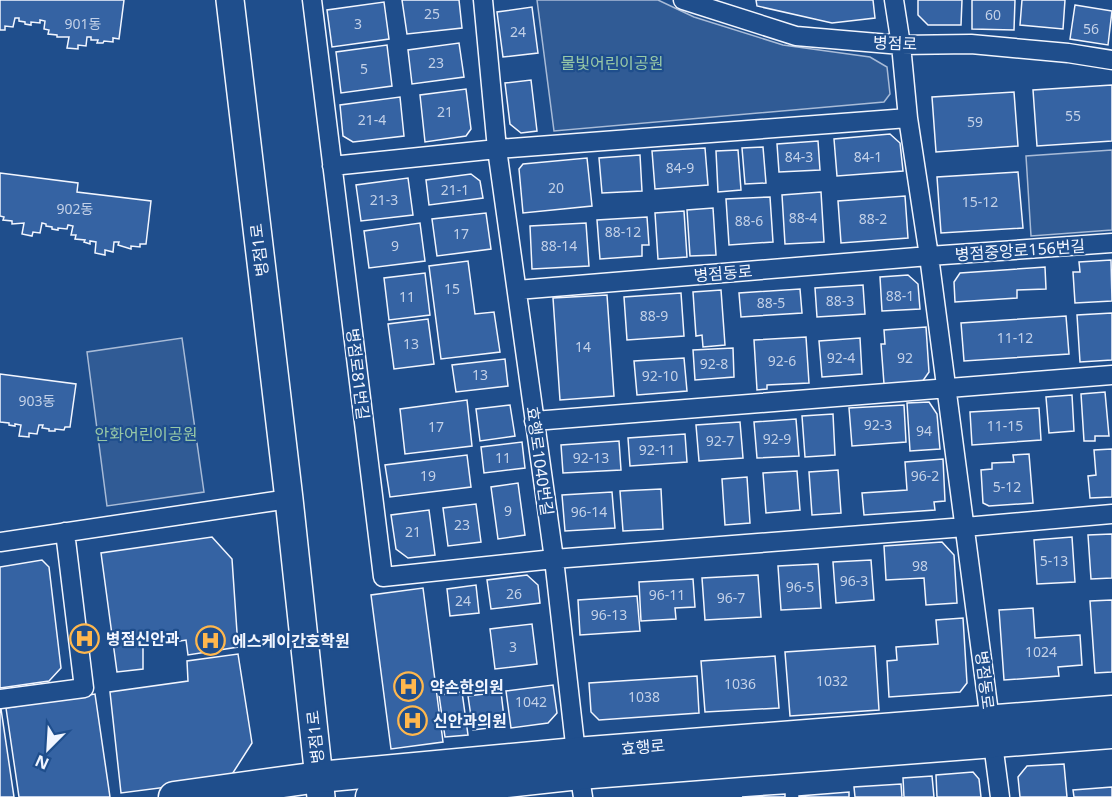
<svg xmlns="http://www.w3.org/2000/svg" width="1112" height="797" viewBox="0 0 1112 797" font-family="'Noto Sans','Noto Sans KR',sans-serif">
<rect width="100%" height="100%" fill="#1f4e8c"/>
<!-- built -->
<path fill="#305b95" stroke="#a8bbd7" stroke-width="1.5" d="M537,0H658L694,17L783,45L870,57L887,67L890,94L884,102L554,131Z
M1112,150V230L1031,236L1026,156Z
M182,338L204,492L107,506L87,352Z"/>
<!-- building -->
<path fill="#3563a3" stroke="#f2f6ff" stroke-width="1.5" d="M0,0H124L119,39L113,38V42L104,41L103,43H97L98,40H91V37H87L86,46L78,45V49L67,48L69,37H57V35L48,34L49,30L44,29L45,21L40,20V23L31,22V25L25,24V22L19,21V18H15L13,27L5,26V30H0Z
M402,0H459L462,28L407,34Z
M756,0H873L875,18L832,23L757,6Z
M918,0H962L961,25H928L918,15Z
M972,0H1015L1014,30L972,29Z
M1022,0H1065L1063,29L1020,25Z
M384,2L389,39L332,47L327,10Z
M1075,5L1112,11L1108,45L1070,39Z
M532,7L538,53L503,57L497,12Z
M459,43L464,77L412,84L408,50Z
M387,45L392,86L341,93L336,52Z
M531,80L537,131L521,133L510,124L505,83Z
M1112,85V141L1037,146L1033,90Z
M466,89L471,129L466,136L425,142L420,95Z
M1014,92L1018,146L936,152L932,97Z
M400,97L404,136L353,142L343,136L340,105Z
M890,134L900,143L903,171L837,176L834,139Z
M818,141L820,170L779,172L777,144Z
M763,147L766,183L745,184L742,148Z
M705,148L708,185L655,189L652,151Z
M738,150L741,190L718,192L716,151Z
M640,155L642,191L602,193L599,158Z
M587,158L592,206L523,213L519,169L523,164Z
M1018,172L1023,228L941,233L937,177Z
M0,173L78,183L77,192L151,201L146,244H140V247L131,246V249L118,245L119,242H114L113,252L105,250V255L95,253L96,242L90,241V244L84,242L85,240L75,239L76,235H71L73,226L68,225L67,229L58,228V230L52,229V227L46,226V224L42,223L40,233L33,232L32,236L22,234L24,223L12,224V221L3,220L4,217L0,216Z
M471,174L480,181L483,198L429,205L426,180Z
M408,178L413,215L361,221L356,185Z
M821,192L824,242L785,244L782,195Z
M905,196L908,238L841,243L838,201Z
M770,197L773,242L729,245L726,199Z
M713,208L716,255L690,256L687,210Z
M684,211L687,257L658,259L655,213Z
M486,213L491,249L437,256L432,219Z
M647,217L649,245H642V256L600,259L597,220Z
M420,223L425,261L369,268L364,231Z
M586,223L589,266L532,269L530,226Z
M1111,260L1112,301L1075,303L1073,272H1080L1079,262Z
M468,261L475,314L494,312L500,352L441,359L429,266Z
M1045,267L1046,289L1017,290V298L955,302L954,282L960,273Z
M425,273L430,315L389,320L384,278Z
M908,275L918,284L920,309L882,311L880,277Z
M863,285L865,314L817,317L815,288Z
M800,289L802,313L741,317L739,293Z
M721,290L725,345L703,347L702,335L696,336L693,292Z
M681,293L684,336L627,340L624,297Z
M607,295L614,396L560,400L553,298Z
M1112,313V360L1080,362L1077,315Z
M1066,316L1069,354L964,361L961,323Z
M428,319L434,364L394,369L388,324Z
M926,327L929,372L922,382L884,384L881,344H885L884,330Z
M806,337L809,383L767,385V389L757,390L754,340Z
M860,338L862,374L822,377L819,341Z
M733,348L734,377L695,380L693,350Z
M684,358L687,391L637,395L634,361Z
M505,359L508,386L456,392L452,365Z
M0,374L76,384L70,427H65L64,430L55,429V431H49V429L42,428L43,425H39L37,434L29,433V437L19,436L21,425L15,424V426L9,425V423L0,422Z
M1105,392L1109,436H1095V441H1084L1081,394Z
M1072,395L1074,431L1049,433L1046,397Z
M467,400L472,446L405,454L400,409Z
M929,402L937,414L940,449L910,451L907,403Z
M510,405L515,436L480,441L476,409Z
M904,405L906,442L852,446L849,408Z
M1039,408L1041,440L972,445L970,412Z
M833,414L835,455L805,457L802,416Z
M796,419L799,456L757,458L754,422Z
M740,422L743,458L699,461L696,425Z
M685,434L687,462L630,466L628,438Z
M619,441L621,470L563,473L561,445Z
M522,442L525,468L484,473L481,447Z
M1112,449V497L1090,498L1088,476L1096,475L1094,450Z
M1029,454L1033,503L989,506L983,503L981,470L992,469V463L1014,462L1013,455Z
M467,455L471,487L390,497L385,465Z
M943,459L945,501L934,502L935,510L864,515L862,493L907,490L905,462Z
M838,470L841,513L812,515L809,472Z
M797,471L800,510L766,513L763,473Z
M747,477L750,523L725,525L722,479Z
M518,483L525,535L498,539L491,487Z
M661,489L663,529L623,531L620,491Z
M612,492L615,528L565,531L562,495Z
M476,504L481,542L448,546L443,508Z
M429,510L435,555L408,558L396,549L391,515Z
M1112,534V578L1091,579L1088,535Z
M212,537L232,559L238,647L188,655L186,640L143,647V669L117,672L101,553Z
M1072,537L1075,582L1037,584L1034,540Z
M942,542L954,555L957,603L926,605L924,578L886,580L884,546Z
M42,560L49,567L61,668L49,681L0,688V567Z
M871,560L874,600L836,603L833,562Z
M818,564L821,608L781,610L778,566Z
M527,575L538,585L540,603L491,609L487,580Z
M758,575L761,617L705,620L702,578Z
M693,579L695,607L675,608L676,619L641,621L639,582Z
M476,585L479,613L450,616L447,589Z
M423,588L443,742L391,749L371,595Z
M637,596L640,631L580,635L578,600Z
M1112,600V672L1095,673L1090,601Z
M1033,608L1035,638L1080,635L1082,665L1058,667L1059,676L1004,680L999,610Z
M963,618L967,683L960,692L889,697L887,661L897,660L896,647L938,644L936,620Z
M532,624L537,664L495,669L490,629Z
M875,646L879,710L790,716L785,652Z
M238,654L252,743L229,779L121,793L110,692L188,681L187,661Z
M775,656L779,708L705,712L701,661Z
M697,676L699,713L599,720L591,712L589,683Z
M553,685L557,713L548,723L511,728L506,691Z
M462,692L468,735L445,737L439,695Z
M501,692L505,726L473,730L468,696Z
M95,694L110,797H19L6,708Z
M0,709H1L14,797H0Z
M1064,764L1067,797H1020L1018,777L1027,766Z
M973,772L979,779L981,797H937L936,775Z
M932,776L934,797H904L903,778Z
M901,784L902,797H855L854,787Z
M1112,787V797H1074L1073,790Z
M849,792V797H799V796Z
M785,794V797H742Z"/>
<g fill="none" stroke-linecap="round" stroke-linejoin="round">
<defs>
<path id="street" d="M312,0L383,577L554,559L965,527L1112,514
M483,0L497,149L554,559L576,753L583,797
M683,0L796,36L901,45L971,44L1068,53L1112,60
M894,0L901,45L908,118L929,256L1000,797
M332,166L497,149L908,118
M517,290L929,256L1112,243
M534,421L1112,375
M0,542L289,499
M0,699L84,688L65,532"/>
<path id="secondary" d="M230,0L289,499L321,797"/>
<path id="primary" d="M174,797L319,777L576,753L1112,711
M371,797L579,774L1112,733"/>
</defs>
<!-- street casing -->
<use href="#street" stroke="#f2f6ff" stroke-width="21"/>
<!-- secondary casing -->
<use href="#secondary" stroke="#f2f6ff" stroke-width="30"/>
<!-- primary casing -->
<use href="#primary" stroke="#f2f6ff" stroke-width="33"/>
<!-- street -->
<use href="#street" stroke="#1f4e8c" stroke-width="18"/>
<!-- secondary -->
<use href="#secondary" stroke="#1f4e8c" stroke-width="27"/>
<!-- primary -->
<use href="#primary" stroke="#1f4e8c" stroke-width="30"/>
</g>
<!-- icons -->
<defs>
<symbol id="hospital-ring" viewBox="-11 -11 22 22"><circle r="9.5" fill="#1f4e8c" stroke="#ffb74d" stroke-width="1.5"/><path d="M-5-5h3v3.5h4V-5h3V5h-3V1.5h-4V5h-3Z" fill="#ffb74d"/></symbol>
</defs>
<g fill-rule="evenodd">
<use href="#hospital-ring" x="68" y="622" width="33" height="33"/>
<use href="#hospital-ring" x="194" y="624" width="33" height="33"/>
<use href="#hospital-ring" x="392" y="670" width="33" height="33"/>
<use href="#hospital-ring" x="396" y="704" width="33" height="33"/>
</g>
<g text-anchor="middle" stroke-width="4.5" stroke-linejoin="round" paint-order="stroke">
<!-- number labels -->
<g font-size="14" fill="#c3d1e8">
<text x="432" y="19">25</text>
<text x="993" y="20">60</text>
<text x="83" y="29">901동</text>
<text x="358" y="29">3</text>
<text x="1091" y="34">56</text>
<text x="518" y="37">24</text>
<text x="436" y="68">23</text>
<text x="364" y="74">5</text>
<text x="445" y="117">21</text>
<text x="1073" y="121">55</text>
<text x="372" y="125">21-4</text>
<text x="975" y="127">59</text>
<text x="799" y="162">84-3</text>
<text x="868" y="162">84-1</text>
<text x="680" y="173">84-9</text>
<text x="556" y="193">20</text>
<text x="455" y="195">21-1</text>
<text x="384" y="205">21-3</text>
<text x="980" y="207">15-12</text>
<text x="75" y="214">902동</text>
<text x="803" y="223">88-4</text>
<text x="873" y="224">88-2</text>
<text x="749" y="226">88-6</text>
<text x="623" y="237">88-12</text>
<text x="461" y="239">17</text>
<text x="395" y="251">9</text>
<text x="559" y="251">88-14</text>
<text x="452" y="294">15</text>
<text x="900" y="301">88-1</text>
<text x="407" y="302">11</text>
<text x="840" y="306">88-3</text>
<text x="771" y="308">88-5</text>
<text x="654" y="321">88-9</text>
<text x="1015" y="343">11-12</text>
<text x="411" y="349">13</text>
<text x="583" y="352">14</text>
<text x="841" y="363">92-4</text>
<text x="905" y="363">92</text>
<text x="782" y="366">92-6</text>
<text x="714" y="369">92-8</text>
<text x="480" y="380">13</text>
<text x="660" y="381">92-10</text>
<text x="37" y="406">903동</text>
<text x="878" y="430">92-3</text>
<text x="1005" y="431">11-15</text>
<text x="436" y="432">17</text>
<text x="924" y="436">94</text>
<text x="777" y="444">92-9</text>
<text x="720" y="446">92-7</text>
<text x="657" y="455">92-11</text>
<text x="503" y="463">11</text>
<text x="591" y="463">92-13</text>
<text x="428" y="481">19</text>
<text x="925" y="481">96-2</text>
<text x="1007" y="492">5-12</text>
<text x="508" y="516">9</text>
<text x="589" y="517">96-14</text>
<text x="462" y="530">23</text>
<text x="413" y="537">21</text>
<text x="1054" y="566">5-13</text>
<text x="920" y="571">98</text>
<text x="854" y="586">96-3</text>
<text x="800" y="592">96-5</text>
<text x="514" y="599">26</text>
<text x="667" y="600">96-11</text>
<text x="731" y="603">96-7</text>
<text x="463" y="606">24</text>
<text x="609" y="620">96-13</text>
<text x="513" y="652">3</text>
<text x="1041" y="657">1024</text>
<text x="832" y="686">1032</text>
<text x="740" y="689">1036</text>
<text x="644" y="702">1038</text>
<text x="531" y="707">1042</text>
</g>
<!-- street labels -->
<g font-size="16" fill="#f2f6ff" stroke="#1f4e8c">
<text transform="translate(895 43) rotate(2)" y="6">병점로</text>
<text transform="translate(259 250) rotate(-97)" y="6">병점1로</text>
<text transform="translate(1020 250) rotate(-4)" y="6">병점중앙로156번길</text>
<text transform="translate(723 273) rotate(-5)" y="6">병점동로</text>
<text transform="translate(358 374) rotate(83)" y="6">병점로81번길</text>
<text transform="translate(540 461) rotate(82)" y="6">효행로1040번길</text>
<text transform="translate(985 680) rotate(83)" y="6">병점동로</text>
<text transform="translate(315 737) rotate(-96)" y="6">병점1로</text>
<text transform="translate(643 747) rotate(-5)" y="6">효행로</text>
</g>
<!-- park labels -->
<g font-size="16" fill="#97c8a6" stroke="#1f4e8c">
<text x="612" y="69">물빛어린이공원</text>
<text x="146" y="440">안화어린이공원</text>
</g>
<!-- poi labels -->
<g font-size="16" font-weight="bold" fill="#f2f6ff" stroke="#1f4e8c" text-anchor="start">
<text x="106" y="645">병점신안과</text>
<text x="232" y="647">에스케이간호학원</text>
<text x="430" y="693">약손한의원</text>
<text x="433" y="727">신안과의원</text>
</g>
</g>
<!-- north arrow -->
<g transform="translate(48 749) rotate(204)" stroke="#1f4e8c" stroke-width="4.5" paint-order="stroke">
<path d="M0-4.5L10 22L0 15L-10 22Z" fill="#f2f6ff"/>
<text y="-9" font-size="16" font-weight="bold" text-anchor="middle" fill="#f2f6ff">N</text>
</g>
</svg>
